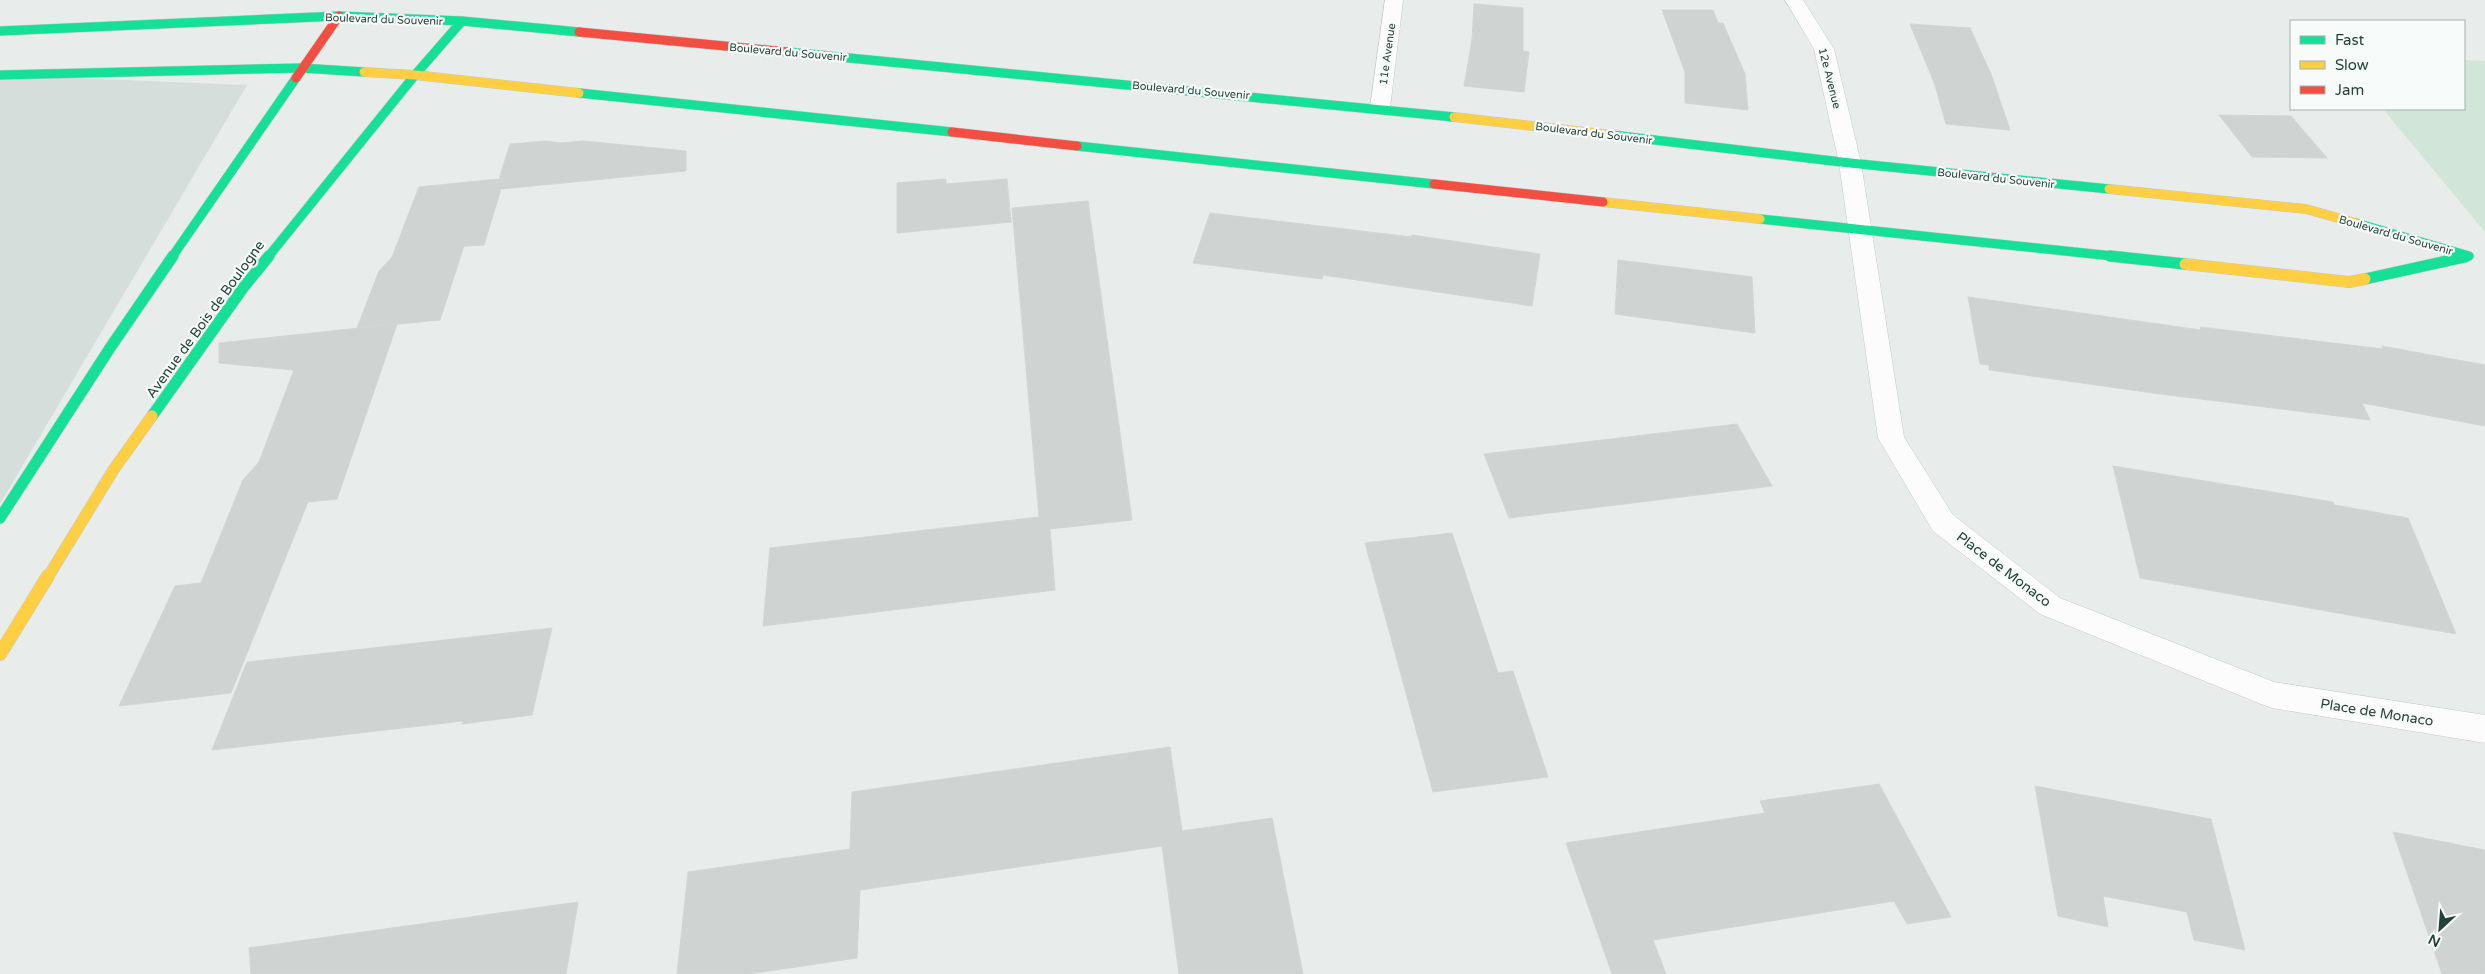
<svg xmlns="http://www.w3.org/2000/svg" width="2485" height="974" viewBox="0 0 2485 974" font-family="'Varela Round',sans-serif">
<rect width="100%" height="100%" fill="#e8edeb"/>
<!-- built -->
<path fill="#d6dedb" d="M0,75L247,85L0,504Z"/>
<!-- green -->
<path fill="#d1e6d8" d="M2464,60L2485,61V232L2383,109H2464Z"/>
<!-- building -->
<path fill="#cfd4d2" stroke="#d1d6d4" d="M1474,4L1523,8V51L1529,52L1524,92L1464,86L1472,40Z
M1662,10H1713L1718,23H1723L1745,74L1748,110L1685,103V72Z
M1910,24L1970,28L1991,74L2010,130L1946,124L1935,85Z
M2219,115L2291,116L2327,158L2252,157Z
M546,141L560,143L583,141L686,151V171L501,189L484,245L464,246L440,320L357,328L379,271L392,257L419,187L499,179L510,144Z
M946,179V184L1007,179L1011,222L897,233V183Z
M1088,201L1132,520L1050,529L1055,590L763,626L770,548L1039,517L1012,208Z
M1210,213L1412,237V235L1540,254L1532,306L1323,275L1322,279L1193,263Z
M1618,260L1752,277L1755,333L1615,314Z
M1968,297L2201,330L2200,327L2383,349L2382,346L2485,365V426L2362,403L2370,420L2160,394L1989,370V365L1980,364Z
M397,324L337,499L308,502L231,693L119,706L175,586L201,583L243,480L259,462L294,370L219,363V343Z
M1737,424L1772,486L1509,518L1484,454Z
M2113,466L2333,502L2334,505L2408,518L2456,634L2140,578Z
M1452,533L1498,673L1513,671L1548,777L1433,792L1365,543Z
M552,628L532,715L462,724L463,721L212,750L247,662Z
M1170,747L1182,831L1272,818L1303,974H1179L1162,846L860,890L857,958L748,974H677L688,872L850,849L852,792Z
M1879,784L1951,917L1907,924L1894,901L1653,940L1666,974H1612L1566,843L1765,813L1760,801Z
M2035,786L2211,819L2245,950L2194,940L2187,912L2103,896L2108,927L2058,916Z
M2393,832L2485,850V974H2442Z
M578,902L566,974H251L249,948Z"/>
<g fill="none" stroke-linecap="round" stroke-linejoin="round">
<defs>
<path id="street" d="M1385,0H1403L1390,108L1387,112L1380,114L1373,112L1370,108Z
M1785,0H1803L1834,49L1861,163L1904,437L1953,515L2060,598L2274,682L2485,715V743L2272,708L2261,704L2040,614L1933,531L1878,438L1839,163L1814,49Z"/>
<path id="fast-far1" d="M0,31L339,16L462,21L579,32
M788,52L1454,117
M0,75L302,68L364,72
M579,93L952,132
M1612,135L1850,163L2109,189
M1077,146L1434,184
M1760,219L2122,257
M2356,223L2469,256
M172,257L296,78
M268,257L415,75L462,21"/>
<path id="fast" d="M2110,256L2185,264
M2365,279L2465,257
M152,416L243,288L269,256
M0,518L110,348L173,256"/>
<path id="slow-far2" d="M364,72L415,75L579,93
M1454,117L1612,135
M2109,189L2306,209L2356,223
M1603,202L1760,219"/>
<path id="slow-far1" d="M2185,264L2349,282L2365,279
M48,577L114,469L152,416"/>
<path id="slow" d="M0,654L48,576"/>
<path id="jam" d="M579,32L788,52
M296,78L339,16
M952,132L1077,146
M1434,184L1603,202"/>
</defs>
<!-- street casing -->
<use href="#street" stroke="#c5cac8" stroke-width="1"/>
<!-- fast-far1 casing -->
<use href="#fast-far1" stroke="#c3cbc8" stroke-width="10"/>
<!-- fast casing -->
<use href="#fast" stroke="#c3cbc8" stroke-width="12"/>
<!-- slow-far2 casing -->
<use href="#slow-far2" stroke="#c3cbc8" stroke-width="10"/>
<!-- slow-far1 casing -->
<use href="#slow-far1" stroke="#c3cbc8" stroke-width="12"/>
<!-- slow casing -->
<use href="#slow" stroke="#c3cbc8" stroke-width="14"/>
<!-- jam casing -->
<use href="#jam" stroke="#c3cbc8" stroke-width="10"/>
<!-- street -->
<use href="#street" fill="#fcfcfc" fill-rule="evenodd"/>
<!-- fast-far1 -->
<use href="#fast-far1" stroke="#16e098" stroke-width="9"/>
<!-- fast -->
<use href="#fast" stroke="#16e098" stroke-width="11"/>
<!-- slow-far2 -->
<use href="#slow-far2" stroke="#ffcf43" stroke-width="9"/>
<!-- slow-far1 -->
<use href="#slow-far1" stroke="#ffcf43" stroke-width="11"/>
<!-- slow -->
<use href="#slow" stroke="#ffcf43" stroke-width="13"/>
<!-- jam -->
<use href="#jam" stroke="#f24e42" stroke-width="9"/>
</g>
<g text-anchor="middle" stroke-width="4.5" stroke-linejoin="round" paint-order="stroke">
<!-- far-street labels -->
<g font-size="11" fill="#24423a" stroke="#f7fbf9">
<text transform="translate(384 19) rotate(2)" y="4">Boulevard du Souvenir</text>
<text transform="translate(788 52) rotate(5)" y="4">Boulevard du Souvenir</text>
<text transform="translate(1387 54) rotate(-82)" y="4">11e Avenue</text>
<text transform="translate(1830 78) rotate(76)" y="4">12e Avenue</text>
<text transform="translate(1191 90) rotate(5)" y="4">Boulevard du Souvenir</text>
<text transform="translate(1594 133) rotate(7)" y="4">Boulevard du Souvenir</text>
<text transform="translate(1996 178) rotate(6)" y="4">Boulevard du Souvenir</text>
<text transform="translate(2396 235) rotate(16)" y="4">Boulevard du Souvenir</text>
</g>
<!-- street labels -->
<g font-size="14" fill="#24423a" stroke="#f7fbf9">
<text transform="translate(205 319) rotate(-54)" y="5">Avenue de Bois de Boulogne</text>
<text transform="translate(2004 569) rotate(37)" y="5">Place de Monaco</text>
<text transform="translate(2377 712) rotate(9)" y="5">Place de Monaco</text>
</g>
</g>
<!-- legend -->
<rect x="2290" y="20" width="175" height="90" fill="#f7fbf9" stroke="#a3b1ad"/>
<rect x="2300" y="36" width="25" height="8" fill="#16e098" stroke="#a3b1ad"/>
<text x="2335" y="45" font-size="15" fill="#24423a">Fast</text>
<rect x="2300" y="61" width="25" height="8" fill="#ffcf43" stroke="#a3b1ad"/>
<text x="2335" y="70" font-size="15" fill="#24423a">Slow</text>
<rect x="2300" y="86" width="25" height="8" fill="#f24e42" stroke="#a3b1ad"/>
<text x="2335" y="95" font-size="15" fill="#24423a">Jam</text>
<!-- north arrow -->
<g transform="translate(2440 929) rotate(206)" stroke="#f7fbf9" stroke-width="4" paint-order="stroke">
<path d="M0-4L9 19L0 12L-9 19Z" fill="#24423a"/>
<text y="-8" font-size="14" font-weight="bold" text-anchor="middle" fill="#24423a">N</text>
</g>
</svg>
